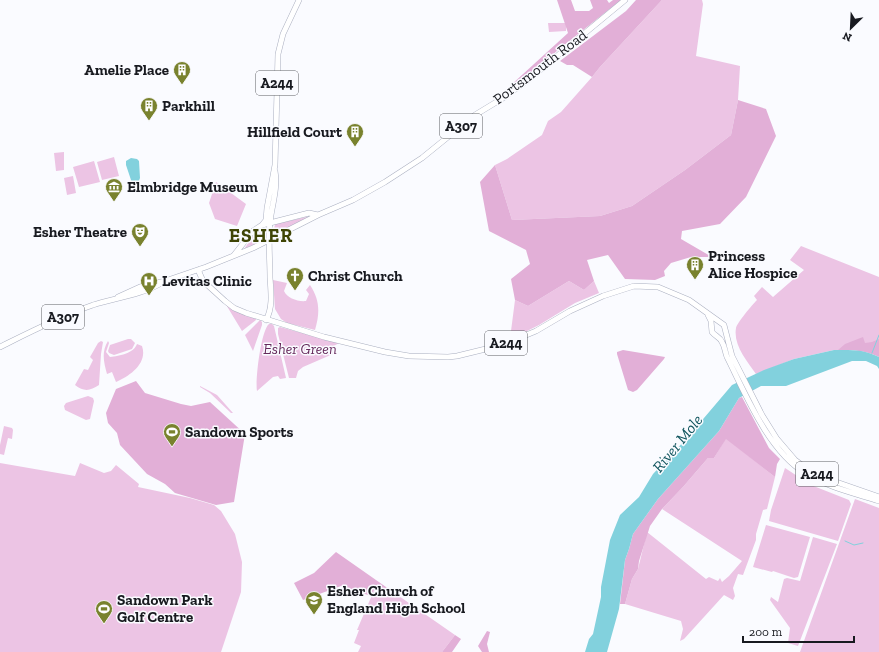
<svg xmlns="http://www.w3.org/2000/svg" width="879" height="652" viewBox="0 0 879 652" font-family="'Zilla Slab',serif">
<rect width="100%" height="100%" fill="#fafbff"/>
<!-- green -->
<path fill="#ecc4e4" d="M662,0H702L703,4L696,56L740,66L738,100L731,135L685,170L632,206L600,216L512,220L495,165L507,159L542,135L548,121L561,112L592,77L600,67Z
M548,23H566V31L549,32Z
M64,152V170L56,171L54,153Z
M114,157L119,176L102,180L97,162Z
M94,161L100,182L79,187L73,167Z
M73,176L76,193L67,195L64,178Z
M216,182L246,204L237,226L215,219L209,203Z
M311,216L287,229L273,234L275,224Z
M264,228L267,230L266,239L244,249L254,235Z
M801,246L879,277V345L858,350H834L794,359L756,374C747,361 733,345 736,328C737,323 752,305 757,300L754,296L762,287L773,297L804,270L790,260Z
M273,280L287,283L284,291C287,298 298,302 306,301L309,294L306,290L310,285C320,300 320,313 315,330L287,323L281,319L275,309Z
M569,281L584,290L594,281L599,293L575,303L539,325L513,338L511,331L515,300L528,306Z
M225,303L256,319V320L242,331Z
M260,320L262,322V325L253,351L245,335Z
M269,324H272L274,326L286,378L280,379L278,376L273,377L257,391C255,381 261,330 269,324Z
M280,327L339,343L332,347L333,354L303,367L298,371L296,378H289L278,334V328Z
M128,339H131L135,343L132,349L114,355L109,353L108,351L110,345Z
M101,341L103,342L101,354L99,385C90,391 84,392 75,385L84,369L88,370L93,360L90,357L98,343Z
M108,341L109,343L106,352L110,357C120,356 134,353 137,344L142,346C148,363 130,376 116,382L112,372L107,374C104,363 101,352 108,341Z
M200,386L217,395L233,413H231L210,393L200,387Z
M88,396L93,398L94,401L90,419L86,420L65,410L64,406L66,403Z
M4,426L12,428L13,430L12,439L8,438L4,455L0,454V445Z
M726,438L775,477L767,509L763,510L756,534V540L743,575L738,574L733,588L735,596L733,600L724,595L684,639L680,641L683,629L681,621L625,604L632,579L638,569L647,532L706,579L709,577L718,581L720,578L722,582L729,576L742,561L662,509L683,487L708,458H714Z
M0,463L75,476L80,463L104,473L111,471L116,465L139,484L138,487L190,498L214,505L221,511L235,534L242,562L241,592L221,652H0Z
M785,468L811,485L849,500L851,504L838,541L769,521L771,510Z
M855,499L879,508V652H800Z
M766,525L810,537L798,577L794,578L773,571L772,572L753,567Z
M813,537L837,544L798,646L788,643L790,628L770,600L771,597L778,602L784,579L787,578L800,581Z
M375,588L396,594L455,635L442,652H358L361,646L354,643L359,630H357Z"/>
<!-- forest -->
<path fill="#e2afd7" d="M557,0H571L575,11H589L593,8L590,0H607L609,3L613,0H621L558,50L537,68L499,96L568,33Z
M636,0H662L600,67L592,77L573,65H567L560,61L626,11Z
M738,100L766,109L776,136L746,197L720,224L682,231L681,239L712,257H691L671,263L664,271L665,276L655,280L625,279L608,255L587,260L594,281L584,290L569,281L528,306L515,300L511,279L530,264L526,250L489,231L480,182L495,165L512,220L600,216L632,206L685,170L731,135Z
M863,337L865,343L872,342L879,339V357C865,350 853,350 838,350L845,344Z
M623,350L665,357L664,359L637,390L633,392L628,390L617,354V352Z
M136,381L145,393L181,404L191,406L210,402L245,434L234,502L216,505L175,493L165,484L147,474L120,445L117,433L108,423L106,413L116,389Z
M742,397L769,448L780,459L777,464L775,477L726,439L714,458H708L683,487L662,509L650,526L639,561L638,569L632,579L625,604H620L625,560L629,549L633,534L658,499L719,431L739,398Z
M336,552L396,594L375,588L371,596L341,586L303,600L294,583L314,573Z
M487,631L490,632L487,644L489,652H482L478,646Z
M455,635L461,639L452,652H442Z"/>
<!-- water -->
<path fill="#82d1dd" d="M131,158L137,159L139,161L140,178L136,188H134L133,186L126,165V161Z
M834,350C851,350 863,349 879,357V369L877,366L866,361H852L786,386H761L739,398L719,431L658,499L633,534L629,549L625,560L619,609L607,652H585L589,639L593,634L601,597V587L610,540L620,515L639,497L653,474L687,438L732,385L764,370L794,359Z"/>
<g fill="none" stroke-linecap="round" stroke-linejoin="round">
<!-- stream -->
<path stroke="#82d1dd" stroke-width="1" d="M872,353L879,335
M845,541L854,545L863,543"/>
<defs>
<path id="primary" d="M262,225L266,220L267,208L275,165L278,54L283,34L299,0
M234,255L253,231L262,225L309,213L318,215
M200,269L199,272L203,281L225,301L234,308L246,313L324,337L385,352L409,356L448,357L457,356L502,345L536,331L570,311L603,296L634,286L658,287L689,300L724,325L732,356L762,415L777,439L795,460L807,469L822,477L879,497
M118,297L140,287L165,281L206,267L253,248L318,215L353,200L385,182L422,158L475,115L503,98L528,80L625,0
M708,315L711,321L712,332C715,336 720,337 722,342C725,347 725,352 727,357C746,395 768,450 805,473C827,487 854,493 879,501
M266,320C273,308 271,292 270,278C270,260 268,241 270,222C272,205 278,188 275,171
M0,347C30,332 61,316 93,305C115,298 142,295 163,282"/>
</defs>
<!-- primary casing -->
<use href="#primary" stroke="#abb0c1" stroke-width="6"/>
<!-- primary -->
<use href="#primary" stroke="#fff" stroke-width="5"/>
</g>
<!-- icons -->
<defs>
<symbol id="building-pin" viewBox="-11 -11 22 30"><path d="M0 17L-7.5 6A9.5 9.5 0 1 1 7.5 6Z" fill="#79822e" stroke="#fafbff"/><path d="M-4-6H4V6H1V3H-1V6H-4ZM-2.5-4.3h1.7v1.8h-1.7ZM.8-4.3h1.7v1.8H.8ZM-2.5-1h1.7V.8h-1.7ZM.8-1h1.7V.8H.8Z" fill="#fff"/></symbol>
<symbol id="museum-pin" viewBox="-11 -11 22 30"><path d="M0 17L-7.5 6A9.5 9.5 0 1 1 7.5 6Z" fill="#79822e" stroke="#fafbff"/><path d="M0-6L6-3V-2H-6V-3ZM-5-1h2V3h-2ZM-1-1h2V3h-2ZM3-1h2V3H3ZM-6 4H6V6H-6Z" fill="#fff"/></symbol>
<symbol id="theatre-pin" viewBox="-11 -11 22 30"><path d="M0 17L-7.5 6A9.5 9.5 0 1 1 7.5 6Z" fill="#79822e" stroke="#fafbff"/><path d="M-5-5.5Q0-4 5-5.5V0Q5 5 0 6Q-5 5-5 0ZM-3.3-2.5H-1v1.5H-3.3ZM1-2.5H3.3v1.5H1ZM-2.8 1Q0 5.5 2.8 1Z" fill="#fff"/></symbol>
<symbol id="church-pin" viewBox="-11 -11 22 30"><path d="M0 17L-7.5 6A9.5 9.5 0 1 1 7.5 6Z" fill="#79822e" stroke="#fafbff"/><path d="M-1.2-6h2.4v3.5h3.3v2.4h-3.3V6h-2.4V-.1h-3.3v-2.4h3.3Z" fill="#fff"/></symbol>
<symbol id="hospital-pin" viewBox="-11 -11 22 30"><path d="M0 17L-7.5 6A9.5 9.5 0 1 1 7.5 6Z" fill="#79822e" stroke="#fafbff"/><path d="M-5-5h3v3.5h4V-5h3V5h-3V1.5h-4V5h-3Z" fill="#fff"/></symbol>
<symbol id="stadium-pin" viewBox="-11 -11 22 30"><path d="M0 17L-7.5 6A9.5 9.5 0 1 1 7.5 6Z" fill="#79822e" stroke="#fafbff"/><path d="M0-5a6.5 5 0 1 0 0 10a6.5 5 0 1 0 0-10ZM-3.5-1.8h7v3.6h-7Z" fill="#fff"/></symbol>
<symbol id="school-pin" viewBox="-11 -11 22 30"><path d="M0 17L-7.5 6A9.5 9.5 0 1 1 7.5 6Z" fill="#79822e" stroke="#fafbff"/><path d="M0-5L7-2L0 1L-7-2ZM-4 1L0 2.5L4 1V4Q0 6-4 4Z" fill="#fff"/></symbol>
</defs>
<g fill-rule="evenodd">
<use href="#building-pin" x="172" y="60" width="20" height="27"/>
<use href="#building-pin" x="139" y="96" width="20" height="27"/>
<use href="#building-pin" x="345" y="122" width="20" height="27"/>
<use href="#museum-pin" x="104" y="177" width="20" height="27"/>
<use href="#theatre-pin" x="130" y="222" width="20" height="27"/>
<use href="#building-pin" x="685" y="255" width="20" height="27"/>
<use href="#church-pin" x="285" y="266" width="20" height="27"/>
<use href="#hospital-pin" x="139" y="271" width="20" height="27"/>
<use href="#stadium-pin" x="162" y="422" width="20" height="27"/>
<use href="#school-pin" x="304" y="590" width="20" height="27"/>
<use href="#stadium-pin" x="94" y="599" width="20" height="27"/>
</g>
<g text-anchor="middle" stroke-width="3" stroke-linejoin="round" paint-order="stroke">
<!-- shield labels -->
<g fill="#fafbff" stroke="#5c5e63" stroke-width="1">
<rect x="256" y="71" width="42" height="24" rx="3"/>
<rect x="440" y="114" width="42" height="24" rx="3"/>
<rect x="42" y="305" width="42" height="24" rx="3"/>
<rect x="485" y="331" width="42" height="24" rx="3"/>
<rect x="796" y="462" width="42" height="24" rx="3"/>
</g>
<g font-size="14" font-weight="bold" fill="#181a20">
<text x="277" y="88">A244</text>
<text x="461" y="131">A307</text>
<text x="63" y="322">A307</text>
<text x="506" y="348">A244</text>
<text x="817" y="479">A244</text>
</g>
<!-- street labels -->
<g font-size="15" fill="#181a20" stroke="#fafbff">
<text transform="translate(540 67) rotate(-37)" y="5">Portsmouth Road</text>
</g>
<!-- poi labels -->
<g font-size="15" font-weight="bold" fill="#181a20" stroke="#fafbff" text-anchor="start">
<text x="169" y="75" text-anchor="end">Amelie Place</text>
<text x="162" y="111">Parkhill</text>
<text x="342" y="137" text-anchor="end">Hillfield Court</text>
<text x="127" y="192">Elmbridge Museum</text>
<text x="127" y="237" text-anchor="end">Esher Theatre</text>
<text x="708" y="261">Princess<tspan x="708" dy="17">Alice Hospice</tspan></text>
<text x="308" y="281">Christ Church</text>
<text x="162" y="286">Levitas Clinic</text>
<text x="185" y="437">Sandown Sports</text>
<text x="327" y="596">Esher Church of<tspan x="327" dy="17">England High School</tspan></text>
<text x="117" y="605">Sandown Park<tspan x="117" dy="17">Golf Centre</tspan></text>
</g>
<!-- park labels -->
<g font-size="15" font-style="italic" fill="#652a5c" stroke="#fafbff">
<text x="300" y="354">Esher Green</text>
</g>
<!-- water labels -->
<g font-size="16" font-style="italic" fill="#12565f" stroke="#fafbff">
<text transform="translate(677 443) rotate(-51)" y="6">River Mole</text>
</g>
<!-- district labels -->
<g font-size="19" font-weight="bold" letter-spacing="1" fill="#3f4506" stroke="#fafbff">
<text x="261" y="242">ESHER</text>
</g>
</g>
<!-- north arrow -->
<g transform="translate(851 28) rotate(204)" stroke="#fafbff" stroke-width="3" paint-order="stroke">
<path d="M0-3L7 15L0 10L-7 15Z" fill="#181a20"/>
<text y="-6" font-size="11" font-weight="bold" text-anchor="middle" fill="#181a20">N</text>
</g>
<!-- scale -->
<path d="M743 636v6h111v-6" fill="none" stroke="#181a20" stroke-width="2"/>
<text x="749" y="636" font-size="12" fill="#181a20" stroke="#fafbff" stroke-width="3" paint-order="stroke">200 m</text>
</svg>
